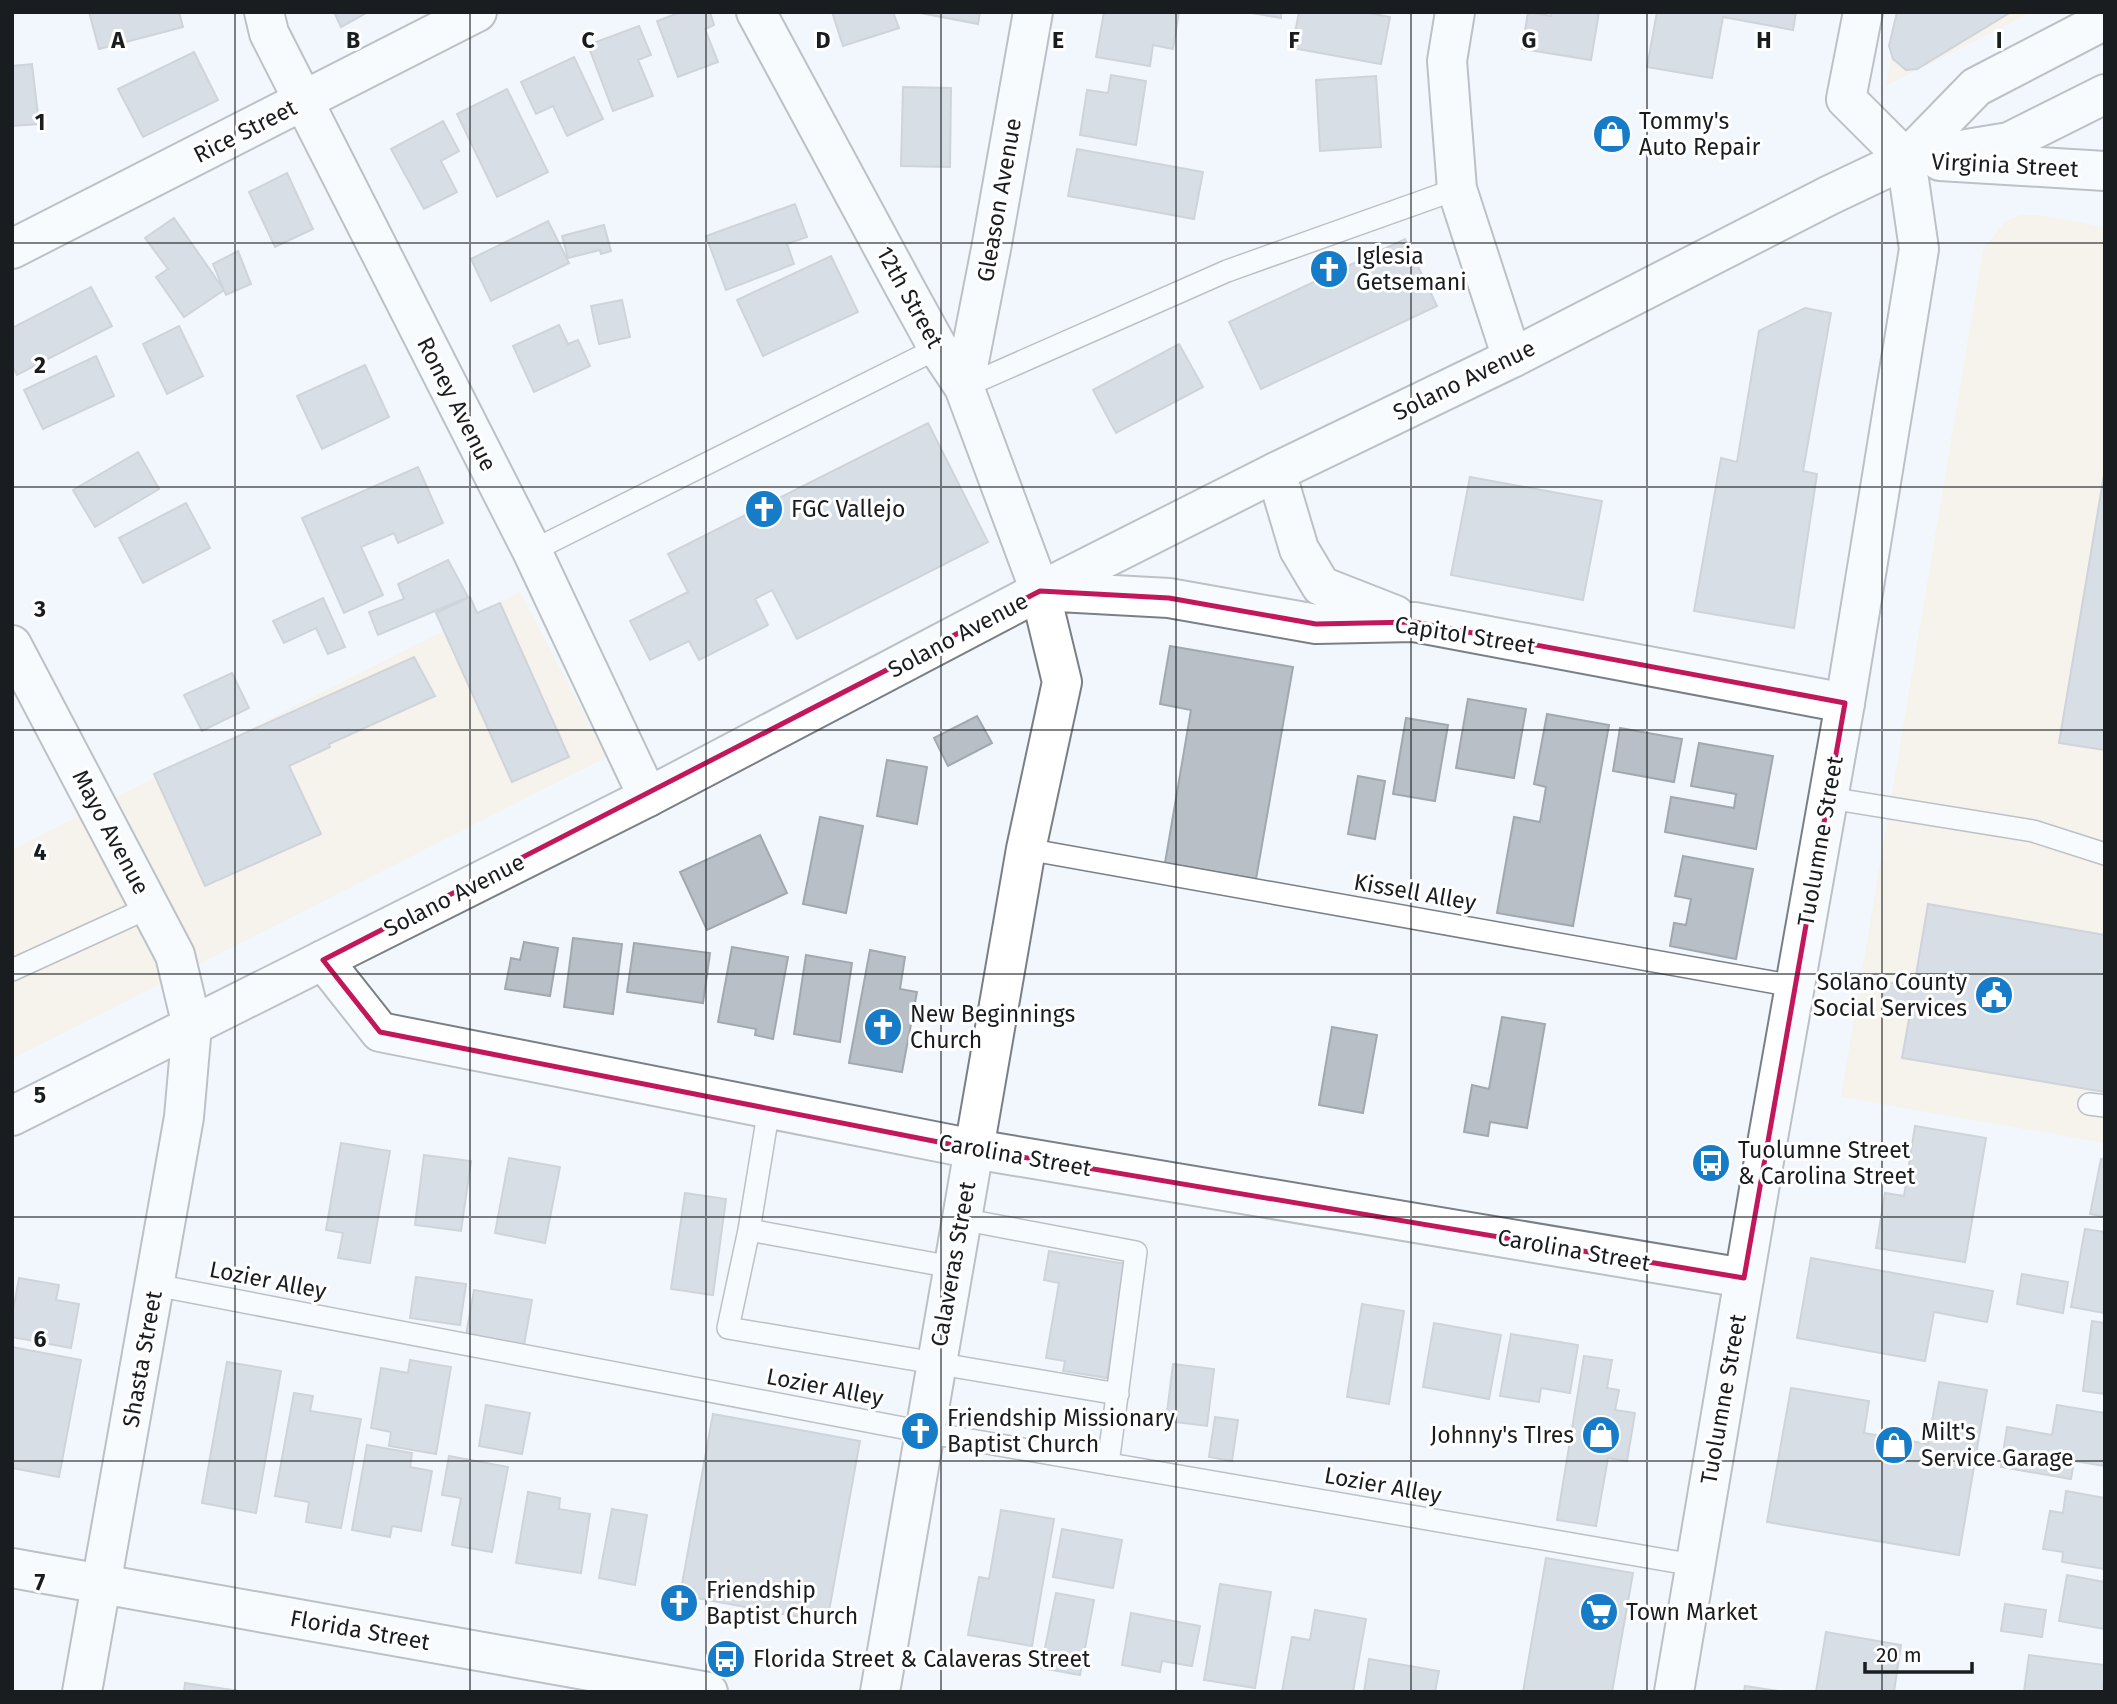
<svg xmlns="http://www.w3.org/2000/svg" width="2117" height="1704" viewBox="0 0 2117 1704" font-family="'Fira Sans',sans-serif">
<rect width="100%" height="100%" fill="#f2f7fe"/>
<!-- commercial -->
<path fill="#faead7" d="M1899,12H2032L1886,86Z
M2020,215H2037L2105,227V1143L1841,1097L1983,249L2005,222Z
M520,592L607,757L12,1059V850Z"/>
<!-- building -->
<path fill="#b9bfc7" stroke="#a2a8b0" stroke-width="2" d="M89,12H179L183,27L99,49Z
M334,12H368L341,27Z
M681,12H710L714,25L705,29L718,62L678,77L657,21Z
M832,12H893L899,28L843,46Z
M915,12H980L978,24Z
M1104,12H1179L1173,49L1153,45L1150,66L1096,57Z
M1246,12H1281V18Z
M1299,12H1364L1390,17L1381,64L1292,48Z
M1528,12L1551,16L1552,12H1599L1591,60L1522,49Z
M1657,12H1796L1793,30L1723,17L1712,78L1647,67Z
M1897,12H2011L1917,69L1906,70L1893,59L1889,46Z
M639,26L651,55L638,60L653,96L613,111L588,45Z
M194,52L218,100L143,137L118,89Z
M574,57L603,119L567,136L553,106L536,114L521,82Z
M32,64L39,124L12,126V66Z
M1111,75L1146,81L1136,145L1080,135L1087,90L1108,93Z
M1376,76L1381,147L1320,151L1316,80Z
M903,87L951,88L950,167L901,166Z
M507,89L548,172L497,197L457,114Z
M443,121L459,151L441,161L457,192L424,209L391,149Z
M1077,149L1203,172L1194,219L1068,196Z
M287,173L313,229L275,247L249,192Z
M795,204L807,237L787,244L794,264L726,290L706,236Z
M174,218L224,290L184,317L156,277L168,269L145,238Z
M548,221L569,263L491,301L471,259Z
M604,225L611,251L601,254L600,250L568,258L562,236Z
M1405,239L1437,306L1261,389L1229,322Z
M238,251L251,284L226,295L213,264Z
M831,256L858,312L763,356L737,300Z
M91,287L112,326L17,375L12,365V328Z
M622,300L630,337L599,344L591,306Z
M1805,308L1831,313L1803,471L1817,474L1794,628L1694,611L1721,458L1737,462L1759,331Z
M559,325L568,344L578,340L590,366L534,392L513,346Z
M179,326L203,376L167,394L143,344Z
M1179,344L1203,387L1116,433L1093,390Z
M96,356L114,396L43,429L24,390Z
M365,365L389,417L322,449L297,396Z
M928,423L988,542L797,639L772,590L755,599L768,625L699,660L689,641L650,660L630,621L688,592L668,554Z
M138,452L159,489L95,527L73,490Z
M418,467L443,523L398,543L394,533L361,547L383,595L344,613L302,518Z
M2105,469V750L2059,743Z
M1470,477L1602,501L1583,600L1451,575Z
M186,503L210,548L143,583L119,538Z
M448,560L468,597L378,635L369,612L404,599L398,584Z
M470,597L477,613L500,603L569,757L512,782L436,613Z
M323,598L345,647L328,654L316,628L284,643L273,621Z
M1170,646L1293,667L1256,879L1165,863L1191,710L1160,704Z
M414,657L435,696L329,744L330,747L289,766L321,834L205,886L154,774Z
M232,673L249,708L202,731L184,695Z
M1468,699L1526,709L1514,778L1456,768Z
M1547,714L1609,725L1573,926L1497,913L1514,817L1540,822L1546,787L1534,784Z
M977,716L992,743L948,766L934,738Z
M1406,718L1448,725L1435,801L1393,794Z
M1620,728L1682,739L1674,782L1613,771Z
M1699,743L1773,756L1756,849L1665,832L1671,797L1734,808L1736,794L1691,786Z
M887,760L927,767L917,824L877,816Z
M1358,776L1385,781L1375,839L1348,834Z
M820,817L863,826L846,913L803,904Z
M760,835L787,893L707,930L680,872Z
M1683,856L1753,869L1736,959L1670,946L1674,923L1686,925L1691,899L1675,896Z
M1928,904L2105,935V1092L1902,1058L1911,1008L1882,1003L1886,982L1914,987Z
M573,938L622,944L613,1014L564,1007Z
M524,942L558,948L550,996L505,989L511,958L520,960Z
M634,943L710,953L703,1003L627,992Z
M732,947L788,957L773,1039L755,1035L756,1029L718,1022Z
M870,950L905,957L900,989L917,992L902,1072L849,1063Z
M806,955L852,963L840,1042L794,1034Z
M1502,1017L1545,1024L1527,1128L1490,1122L1488,1136L1464,1132L1472,1085L1489,1089Z
M1332,1027L1377,1035L1363,1113L1319,1105Z
M1915,1126L1986,1138L1965,1262L1876,1248L1885,1193L1904,1196Z
M341,1143L390,1151L370,1263L338,1258L343,1233L326,1230Z
M424,1155L471,1161L461,1231L415,1225Z
M509,1158L560,1167L545,1243L495,1233Z
M2101,1159L2105,1160V1217L2090,1214Z
M685,1193L726,1199L713,1295L671,1289Z
M2085,1229L2105,1232V1313L2071,1307Z
M1049,1251L1126,1264L1107,1378L1063,1371L1065,1361L1046,1358L1059,1283L1044,1280Z
M1811,1258L1993,1291L1987,1322L1934,1312L1925,1361L1797,1338Z
M2022,1274L2068,1282L2063,1313L2017,1304Z
M416,1277L466,1284L460,1325L410,1318Z
M19,1278L59,1285L56,1300L79,1304L71,1348L12,1337V1316Z
M474,1290L532,1300L524,1345L466,1335Z
M1362,1304L1404,1311L1389,1404L1347,1397Z
M2092,1321L2105,1323V1394L2083,1391Z
M1434,1323L1501,1335L1489,1399L1423,1387Z
M1511,1334L1578,1345L1570,1393L1541,1388L1539,1402L1500,1396Z
M12,1347L81,1360L59,1477L12,1468Z
M1584,1356L1612,1360L1607,1388L1619,1390L1615,1410L1635,1413L1627,1461L1608,1458L1596,1526L1557,1520Z
M410,1360L451,1367L436,1454L389,1446L391,1432L371,1428L381,1368L408,1373Z
M227,1362L281,1371L256,1513L202,1503Z
M1173,1364L1214,1369L1207,1426L1166,1421Z
M1939,1382L1987,1390L1959,1555L1767,1522L1791,1388L1869,1401L1864,1433L1928,1444Z
M294,1393L313,1396L310,1411L361,1419L341,1528L306,1522L309,1502L275,1496Z
M486,1405L530,1413L522,1454L479,1446Z
M2057,1405L2105,1413V1466L2074,1461L2071,1479L2001,1467L2007,1427L2052,1435Z
M713,1414L860,1441L827,1622L680,1595Z
M1215,1417L1238,1420L1232,1461L1209,1457Z
M367,1445L412,1453L410,1467L432,1471L421,1531L392,1526L390,1537L352,1530Z
M449,1456L508,1467L492,1552L452,1545L461,1498L442,1495Z
M2066,1491L2105,1498V1569L2062,1562L2063,1552L2043,1549L2050,1511L2063,1513Z
M528,1492L560,1498L559,1509L590,1514L581,1573L516,1563Z
M612,1509L647,1515L635,1585L599,1578Z
M1001,1510L1054,1519L1032,1646L968,1635L979,1577L989,1579Z
M1062,1529L1122,1540L1113,1588L1053,1577Z
M1546,1558L1633,1573L1612,1692H1523Z
M2067,1575L2105,1582V1629L2059,1621Z
M1220,1584L1271,1592L1255,1688L1204,1680Z
M1056,1593L1094,1600L1080,1675L1041,1668Z
M2005,1604L2046,1610L2042,1637L2001,1631Z
M1315,1610L1366,1619L1353,1692H1282L1292,1637L1310,1640Z
M1131,1613L1200,1626L1192,1666L1162,1661L1160,1672L1122,1665Z
M1826,1632L1901,1645L1894,1692H1816Z
M2029,1655L2105,1665L2103,1692H2024Z
M1369,1659L1439,1671L1435,1692H1364Z
M185,1683L246,1692H184Z
M1745,1686L1785,1692H1744Z"/>
<g fill="none" stroke-linecap="round" stroke-linejoin="round">
<defs>
<path id="lane" d="M964,387L1227,271L1457,189
M532,551L938,348
M1829,798L2033,831L2105,854
M1026,849L1794,986
M12,970L150,907
M2089,1104L2105,1106
M961,1219L1136,1252L1108,1464
M749,1230L769,1108
M952,1267L749,1230L728,1328L1118,1394
M155,1285L924,1432L1694,1565"/>
<path id="street" d="M264,12L269,33L532,551L648,797
M756,12L905,288L938,348L964,387L1040,591L1062,682L1026,849L880,1692
M1455,12L1447,61L1457,189L1512,358
M1940,161L2105,171
M12,249L477,12
M964,387L991,249L1033,12
M1276,472L1299,549L1321,586L1395,615
M1040,591L1169,598L1316,624L1414,622L1845,703
M12,645L175,955L192,1026L184,1117L82,1692
M323,960L380,1032L974,1149L1744,1278"/>
<path id="secondary" d="M1906,159L1976,87L2105,20
M12,1116L648,797L1040,591L1276,472L1512,358L1830,195L1906,159L2009,142L2105,94
M12,1568L708,1692
M1674,1692L1762,1172L1845,703L1919,249L1906,159L1846,99L1863,12"/>
</defs>
<!-- lane casing -->
<use href="#lane" stroke="#7a7f86" stroke-width="24"/>
<!-- street casing -->
<use href="#street" stroke="#7a7f86" stroke-width="42"/>
<!-- secondary casing -->
<use href="#secondary" stroke="#7a7f86" stroke-width="42"/>
<!-- lane -->
<use href="#lane" stroke="#fff" stroke-width="21"/>
<!-- street -->
<use href="#street" stroke="#fff" stroke-width="38"/>
<!-- secondary -->
<use href="#secondary" stroke="#fff" stroke-width="38"/>
</g>
<!-- marked area -->
<path d="M0 0H2117V1704H0ZM1040,591L1169,598L1316,624L1414,622L1845,703L1744,1278L974,1149L380,1032L323,960Z" fill="#f2f7fe" fill-opacity=".55" fill-rule="evenodd"/>
<path fill="none" stroke="#c2185b" stroke-width="5" stroke-linejoin="round" d="M1040,591L1169,598L1316,624L1414,622L1845,703L1744,1278L974,1149L380,1032L323,960Z"/>
<!-- grid -->
<path fill="none" stroke="#1a1d1f" stroke-width="2" stroke-opacity="0.55" d="M235,12V1692M470,12V1692M706,12V1692M941,12V1692M1176,12V1692M1411,12V1692M1647,12V1692M1882,12V1692M12,243H2105M12,487H2105M12,730H2105M12,974H2105M12,1217H2105M12,1461H2105"/>
<!-- icons -->
<defs>
<symbol id="shop-disc" viewBox="-11 -11 22 22"><circle r="9.5" fill="#167cc7" stroke="#fff"/><path d="M-5-2.5h2.3a2.7 3.5 0 0 1 5.4 0H5L5.5 6h-11ZM-1.5-2.5h3a1.5 2.3 0 0 0-3 0Z" fill="#fff"/></symbol>
<symbol id="church-disc" viewBox="-11 -11 22 22"><circle r="9.5" fill="#167cc7" stroke="#fff"/><path d="M-1.2-6h2.4v3.5h3.3v2.4h-3.3V6h-2.4V-.1h-3.3v-2.4h3.3Z" fill="#fff"/></symbol>
<symbol id="civic-disc" viewBox="-11 -11 22 22"><circle r="9.5" fill="#167cc7" stroke="#fff"/><path d="M-.6-6.5H3V-4.5H.6V-3L4-1V1h2V6H-6V1h2V-1L-.6-3ZM-1.2 2.5V6h2.4V2.5Z" fill="#fff"/></symbol>
<symbol id="bus-disc" viewBox="-11 -11 22 22"><circle r="9.5" fill="#167cc7" stroke="#fff"/><path d="M-5-6H5V4H4V6H2V4H-2V6H-4V4H-5ZM-3.5-4V0h7V-4ZM-3.5 1.2v1.5H-2V1.2ZM2 1.2v1.5H3.5V1.2Z" fill="#fff"/></symbol>
<symbol id="supermarket-disc" viewBox="-11 -11 22 22"><circle r="9.5" fill="#167cc7" stroke="#fff"/><path d="M-6-5.5h2.5l.6 2H6L4.5 2H-2.5L-4.4-4H-6ZM-1.5 3.2a1.3 1.3 0 1 0 .1 0ZM3 3.2a1.3 1.3 0 1 0 .1 0Z" fill="#fff"/></symbol>
</defs>
<g fill-rule="evenodd">
<use href="#shop-disc" x="1590" y="112" width="44" height="44"/>
<use href="#church-disc" x="1307" y="247" width="44" height="44"/>
<use href="#church-disc" x="742" y="487" width="44" height="44"/>
<use href="#civic-disc" x="1972" y="973" width="44" height="44"/>
<use href="#church-disc" x="861" y="1005" width="44" height="44"/>
<use href="#bus-disc" x="1689" y="1141" width="44" height="44"/>
<use href="#church-disc" x="898" y="1409" width="44" height="44"/>
<use href="#shop-disc" x="1579" y="1413" width="44" height="44"/>
<use href="#shop-disc" x="1872" y="1423" width="44" height="44"/>
<use href="#church-disc" x="657" y="1581" width="44" height="44"/>
<use href="#supermarket-disc" x="1577" y="1590" width="44" height="44"/>
<use href="#bus-disc" x="704" y="1637" width="44" height="44"/>
</g>
<g text-anchor="middle" stroke-width="6" stroke-linejoin="round" paint-order="stroke">
<!-- poi labels -->
<g font-size="23" fill="#1a1d1f" stroke="#fff" text-anchor="start">
<text x="1639" y="129">Tommy's<tspan x="1639" dy="26">Auto Repair</tspan></text>
<text x="1356" y="264">Iglesia<tspan x="1356" dy="26">Getsemani</tspan></text>
<text x="791" y="517">FGC Vallejo</text>
<text x="1967" y="990" text-anchor="end">Solano County<tspan x="1967" dy="26">Social Services</tspan></text>
<text x="910" y="1022">New Beginnings<tspan x="910" dy="26">Church</tspan></text>
<text x="1738" y="1158">Tuolumne Street<tspan x="1738" dy="26">&amp; Carolina Street</tspan></text>
<text x="947" y="1426">Friendship Missionary<tspan x="947" dy="26">Baptist Church</tspan></text>
<text x="1921" y="1440">Milt's<tspan x="1921" dy="26">Service Garage</tspan></text>
<text x="1574" y="1443" text-anchor="end">Johnny's TIres</text>
<text x="706" y="1598">Friendship<tspan x="706" dy="26">Baptist Church</tspan></text>
<text x="1626" y="1620">Town Market</text>
<text x="753" y="1667">Florida Street &amp; Calaveras Street</text>
</g>
<!-- street labels -->
<g font-size="23" fill="#1a1d1f" stroke="#fff">
<text transform="translate(245 131) rotate(-27)" y="8">Rice Street</text>
<text transform="translate(2005 165) rotate(3)" y="8">Virginia Street</text>
<text transform="translate(999 200) rotate(-80)" y="8">Gleason Avenue</text>
<text transform="translate(910 297) rotate(61)" y="8">12th Street</text>
<text transform="translate(1464 380) rotate(-26)" y="8">Solano Avenue</text>
<text transform="translate(457 404) rotate(63)" y="8">Roney Avenue</text>
<text transform="translate(958 635) rotate(-28)" y="8">Solano Avenue</text>
<text transform="translate(1465 635) rotate(9)" y="8">Capitol Street</text>
<text transform="translate(111 832) rotate(62)" y="8">Mayo Avenue</text>
<text transform="translate(1820 841) rotate(-80)" y="8">Tuolumne Street</text>
<text transform="translate(1415 892) rotate(10)" y="8">Kissell Alley</text>
<text transform="translate(454 895) rotate(-27)" y="8">Solano Avenue</text>
<text transform="translate(1015 1155) rotate(10)" y="8">Carolina Street</text>
<text transform="translate(1574 1250) rotate(10)" y="8">Carolina Street</text>
<text transform="translate(953 1264) rotate(-80)" y="8">Calaveras Street</text>
<text transform="translate(268 1280) rotate(11)" y="8">Lozier Alley</text>
<text transform="translate(142 1359) rotate(-80)" y="8">Shasta Street</text>
<text transform="translate(825 1387) rotate(11)" y="8">Lozier Alley</text>
<text transform="translate(1723 1399) rotate(-80)" y="8">Tuolumne Street</text>
<text transform="translate(1383 1485) rotate(10)" y="8">Lozier Alley</text>
<text transform="translate(360 1630) rotate(10)" y="8">Florida Street</text>
</g>
</g>
<g font-size="23" text-anchor="middle" font-weight="bold" fill="#1a1d1f" stroke="#fff" stroke-width="6" stroke-linejoin="round" paint-order="stroke">
<text x="118" y="48">A</text>
<text x="353" y="48">B</text>
<text x="588" y="48">C</text>
<text x="823" y="48">D</text>
<text x="1058" y="48">E</text>
<text x="1294" y="48">F</text>
<text x="1529" y="48">G</text>
<text x="1764" y="48">H</text>
<text x="1999" y="48">I</text>
<text x="40" y="130">1</text>
<text x="40" y="373">2</text>
<text x="40" y="617">3</text>
<text x="40" y="860">4</text>
<text x="40" y="1103">5</text>
<text x="40" y="1347">6</text>
<text x="40" y="1590">7</text>
</g>
<!-- border -->
<rect width="2117" height="1704" fill="none" stroke="#1a1d1f" stroke-width="28"/>
<!-- scale -->
<path d="M1865 1662v10h107v-10" fill="none" stroke="#1a1d1f" stroke-width="3.5"/>
<text x="1876" y="1662" font-size="21" fill="#1a1d1f" stroke="#ffffff" stroke-width="5" paint-order="stroke">20 m</text>
</svg>
